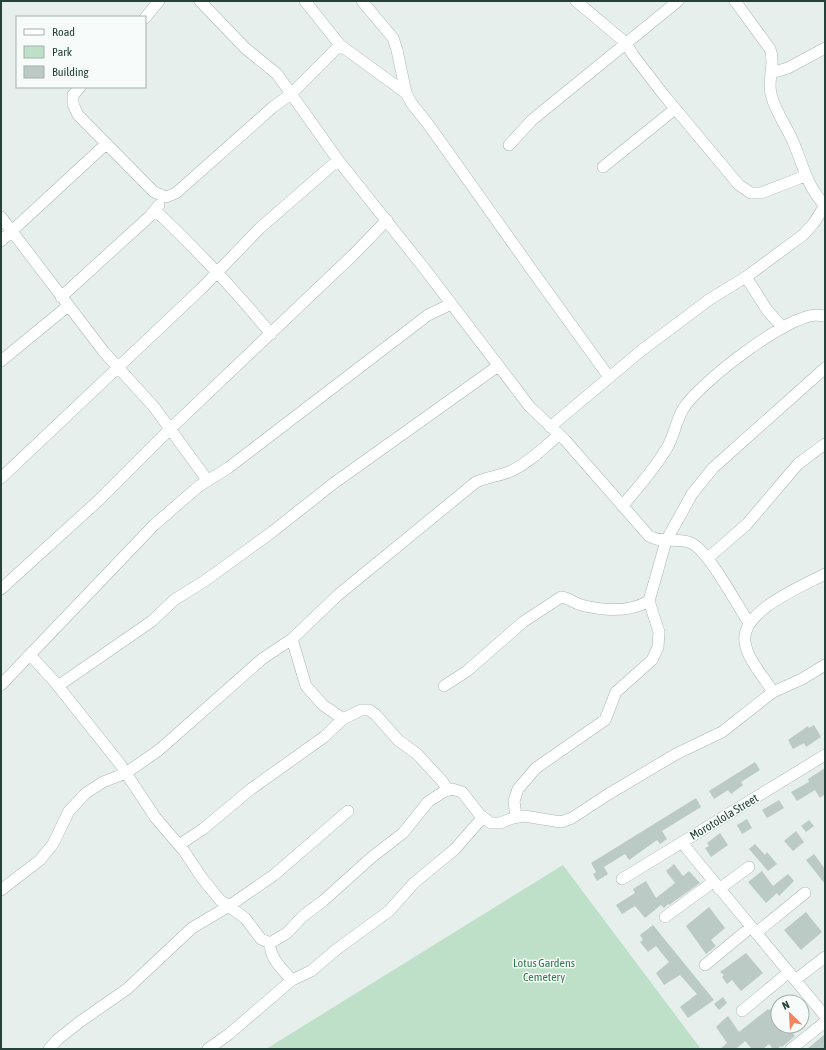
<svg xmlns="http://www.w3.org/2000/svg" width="826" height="1050" viewBox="0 0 826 1050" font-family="'Asap Condensed',sans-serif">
<rect width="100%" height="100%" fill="#e6efeb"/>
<!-- green -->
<path fill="#bfe0c8" d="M563,865L701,1049H266Z"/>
<!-- building -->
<path fill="#bbcac4" d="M814,725L821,737L806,747L804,743L793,749L788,740L808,726L809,728Z
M755,762L760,770L741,782L743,785L731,794L728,790L714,799L709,791Z
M825,768V794L820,798L815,790L797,801L791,792L809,782L808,779Z
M696,798L701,807L662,831L667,839L660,844L657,840L629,860L625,854L604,867L608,874L597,881L593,874L596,872L591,863Z
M779,800L784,808L767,818L762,810Z
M747,819L752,828L742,834L737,825Z
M809,820L814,826L806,832L801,826Z
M796,831L804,842L793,851L784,841Z
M720,833L728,845L711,857L705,848L709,846L707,843Z
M755,844L765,855L767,852L777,864L768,871L749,849Z
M814,854L825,869V884L806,860Z
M674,864L683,876L689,871L700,883L669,905L668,904L664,908L661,905L645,918L635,906L622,914L616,905L635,893L633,889L646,881L656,898L675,883L666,871Z
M762,871L773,886L788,874L794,881L779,896L777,893L766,903L748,882Z
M709,907L725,928L711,940L716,946L706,954L686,926Z
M806,912L822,932L801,950L784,930Z
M653,925L714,1000L688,1018L680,1007L697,994L680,975L664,985L656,973L669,962L656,946L648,952L640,942L643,940L640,935Z
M746,953L763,973L741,991L732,980L727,984L722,977L724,975L720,972Z
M723,997L727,1003L719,1010L714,1004Z
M778,1003V1026H786L795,1036L782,1047L781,1046L777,1049H773L769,1044L763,1049H752L745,1041L736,1049H720L727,1043L716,1027L721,1022L728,1016L739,1032L768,1009L769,1010Z
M825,1034V1049H807Z"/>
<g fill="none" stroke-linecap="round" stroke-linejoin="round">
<defs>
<path id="minor" d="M200,1L245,48L277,74L338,160L424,268L530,407L565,440L649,536C663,544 677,537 691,543C708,550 737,605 749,623
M305,1L340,45L406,93
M362,1L393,38L397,50L406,93L412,104L428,124C488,209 548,293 609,377
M576,1L626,43L633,55L663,94L739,185L751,193H761L805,176
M735,1L770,49C776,64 767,79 771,94C775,112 788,128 794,144C805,170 806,184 825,206
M145,18L159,1
M771,73L788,68L825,48
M80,87L73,95V104L78,115L154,192L166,197L176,193L273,107L291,94L340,45
M509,145L532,120L678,1
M603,167L675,109
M155,210C196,249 235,290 271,334
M1,217L104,352L154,407L208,481
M1,241L106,144
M746,277L767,310L783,328
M61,297L150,216L159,205
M1,361L68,306
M550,427L642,350L710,299L746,277L803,235L814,223L825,205
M1,478L202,288L260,228L338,160
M622,506C638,488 654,469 667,448C674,436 676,421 683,409C699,383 786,316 816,315C819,315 822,316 825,316
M708,558L747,524L798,464L825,444
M825,574C803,586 740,611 745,642C747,659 764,677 773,692L802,679L825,665
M1,589L99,500L170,429L353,255L387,220
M292,639L306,686L323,705L343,719
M31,656L54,681L120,764L155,817L184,851L202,878L220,900L245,918L261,939L270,943L287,933L303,916L323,901L372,857L403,833L428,802L443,792L452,789L462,792L480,815L491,823H500L513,818L524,816L561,822L572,818L607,795L676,754L722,732L773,692
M1,685L154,525L199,486L228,468L428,315L451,304
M58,686L152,621L174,600L206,580L272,532L334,483L498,366
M444,686L467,671L523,622L561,597C569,598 574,603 581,605C604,611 628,613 649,601L666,541L692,494L713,468L825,368
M516,817L514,801L518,789L536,768L605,720L616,692L652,660L658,647L659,632L649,601
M682,843L825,1016
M179,845L203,829L251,789L324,737L343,719L361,710H369L376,715L398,740L417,754L442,781L448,790
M622,879L825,755
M719,889L749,867
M1,890L40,860L53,844L69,811L86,793L103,782L126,773L159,750L262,659L292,639L338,595L476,482C487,477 500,476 511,471C529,463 544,447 559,435
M665,917L713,882
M756,933L805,893
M270,943C270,959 282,969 292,980
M705,965L751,927
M795,980L825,957
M742,1011L789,972
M49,1049L58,1039L81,1021L127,989L192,928L229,906L274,875L348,811
M208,1049L229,1034L292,980L311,971L337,949L389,911L414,883L455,849L483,817
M791,1049L825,1022"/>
</defs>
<!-- minor casing -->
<use href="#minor" stroke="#a8b8b2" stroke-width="12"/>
<!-- minor -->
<use href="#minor" stroke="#fff" stroke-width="11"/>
</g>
<g text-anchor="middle" stroke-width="3" stroke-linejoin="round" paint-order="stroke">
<!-- street labels -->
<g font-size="12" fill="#24423a" stroke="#f7fbf9">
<text transform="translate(724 817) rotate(-31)" y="4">Morotolola Street</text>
</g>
<!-- park labels -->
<g font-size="12" fill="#2d7a4b" stroke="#f7fbf9">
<text x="544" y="967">Lotus Gardens<tspan x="544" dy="14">Cemetery</tspan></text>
</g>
</g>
<!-- border -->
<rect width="826" height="1050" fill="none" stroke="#24423a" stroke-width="4"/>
<!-- legend -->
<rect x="16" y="16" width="130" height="72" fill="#f7fbf9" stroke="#a3b1ad"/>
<rect x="24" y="29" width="20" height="6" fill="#ffffff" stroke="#a3b1ad"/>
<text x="52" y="36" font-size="12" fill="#24423a">Road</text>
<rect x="24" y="46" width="20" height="12" fill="#bfe0c8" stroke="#a3b1ad"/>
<text x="52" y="56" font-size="12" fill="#24423a">Park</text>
<rect x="24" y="66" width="20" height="12" fill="#bbcac4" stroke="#a3b1ad"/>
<text x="52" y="76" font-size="12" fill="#24423a">Building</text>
<!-- north arrow -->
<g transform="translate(790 1014) rotate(335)"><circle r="19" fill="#f7fbf9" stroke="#a3b1ad"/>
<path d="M0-3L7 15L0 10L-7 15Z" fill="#f4845f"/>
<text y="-6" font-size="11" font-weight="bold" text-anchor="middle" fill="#24423a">N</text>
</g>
</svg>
